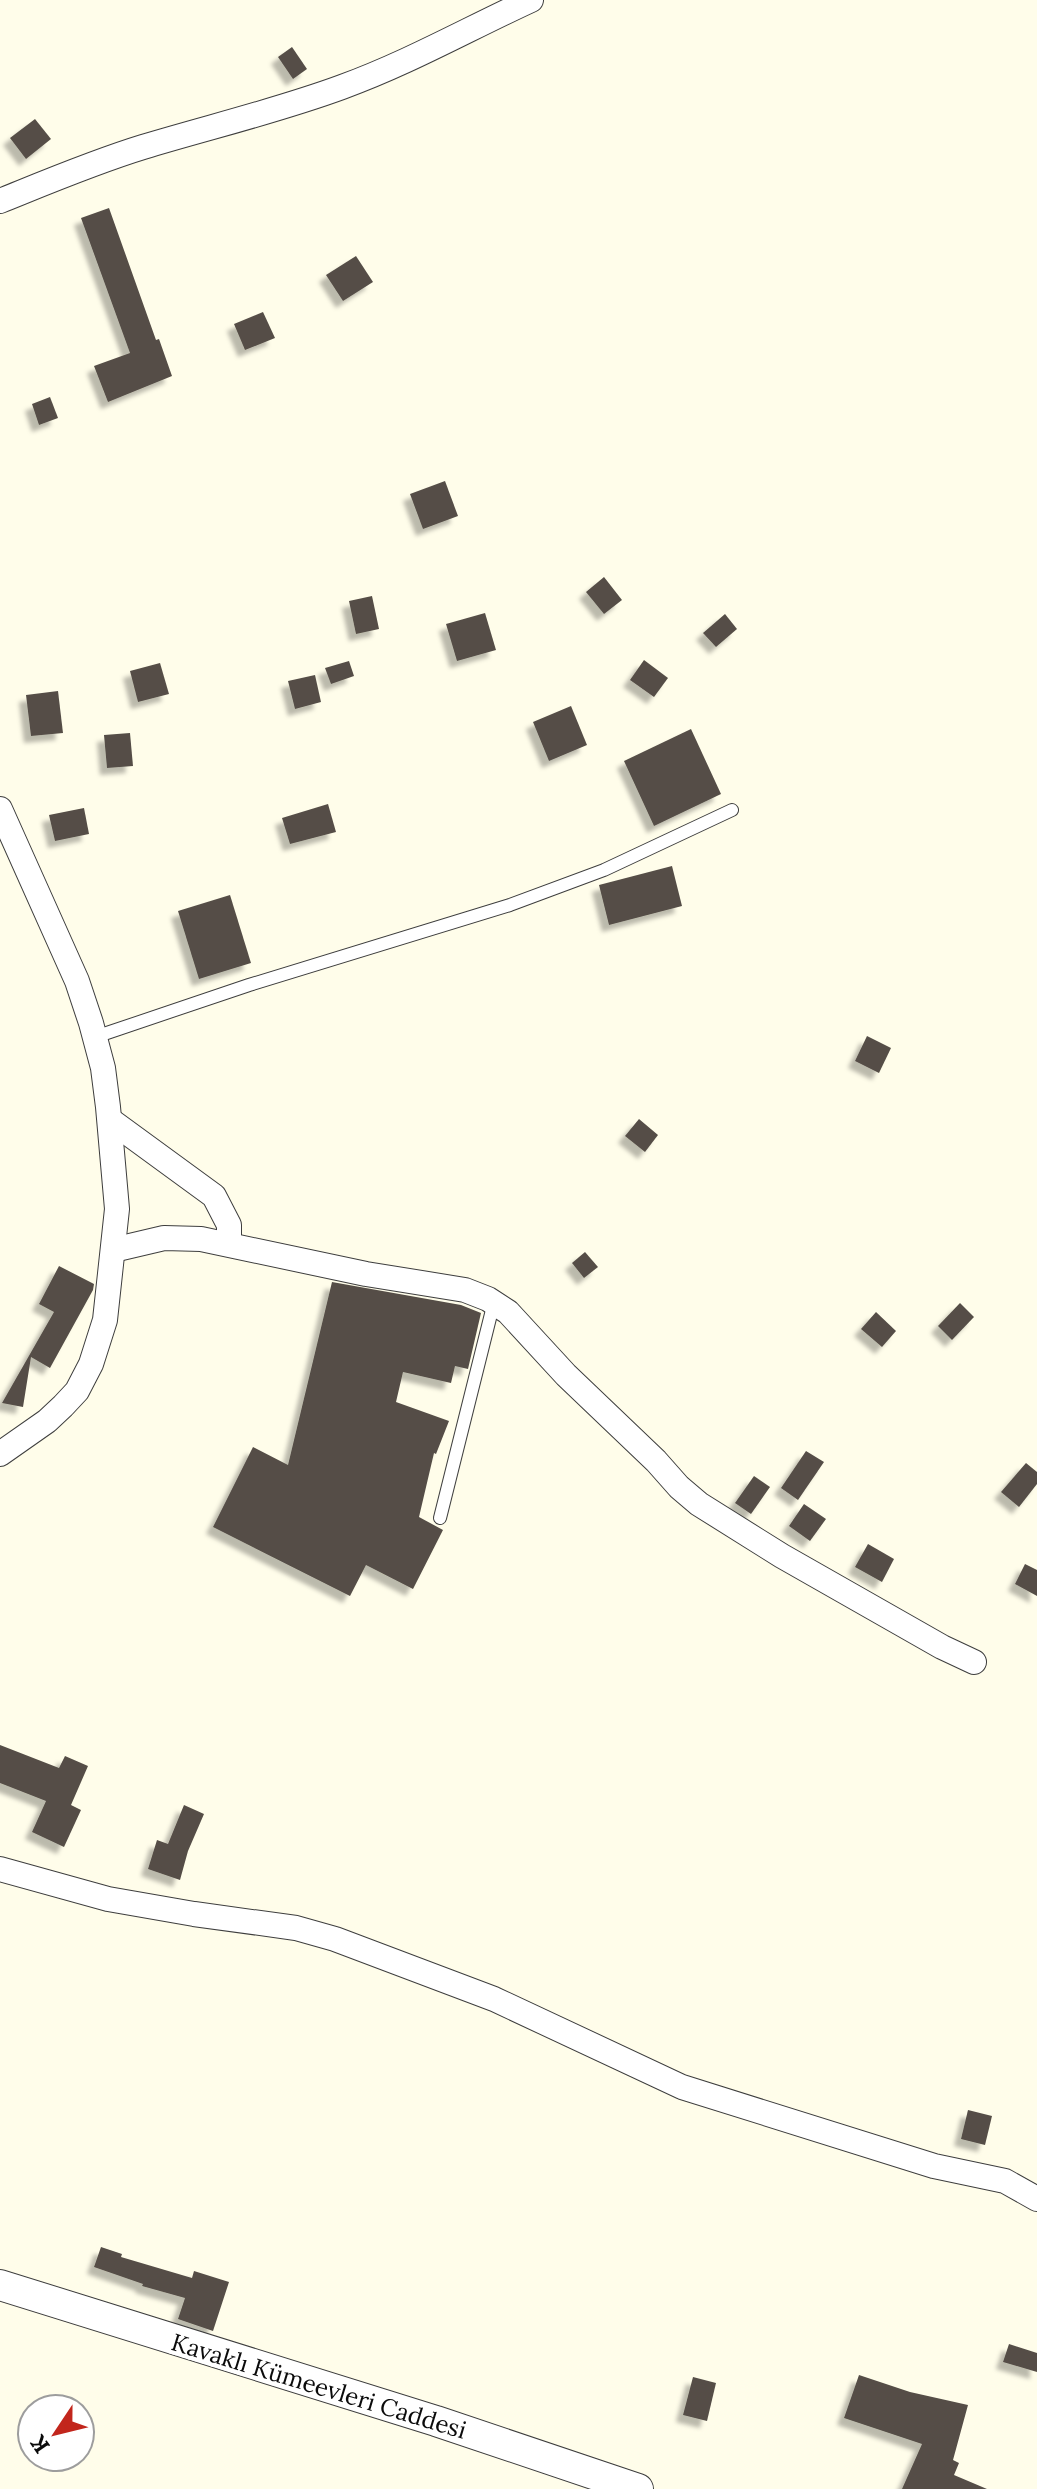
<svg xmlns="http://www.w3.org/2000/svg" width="1037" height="2489" font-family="Lora,serif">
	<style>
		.building { fill: #554e47; filter: url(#shadow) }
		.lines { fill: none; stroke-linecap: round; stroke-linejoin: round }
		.service-casing { stroke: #3e3e3e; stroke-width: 14 }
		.minor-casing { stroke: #3e3e3e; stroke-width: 26 }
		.tertiary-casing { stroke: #3e3e3e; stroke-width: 32 }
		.service { stroke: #fff; stroke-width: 12 }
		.minor { stroke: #fff; stroke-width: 24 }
		.tertiary { stroke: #fff; stroke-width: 30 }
		.labels { text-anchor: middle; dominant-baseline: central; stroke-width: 8; stroke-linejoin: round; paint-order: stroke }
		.street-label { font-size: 24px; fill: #0b0b0b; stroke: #fff }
	</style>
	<defs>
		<filter id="shadow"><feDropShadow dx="-7" dy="7" stdDeviation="2" flood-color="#0004"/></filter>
	</defs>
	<rect width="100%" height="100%" fill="#fffdea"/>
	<g class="building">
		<polygon points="292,47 307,69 293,79 278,57"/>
		<polygon points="35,119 51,139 26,159 10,138"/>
		<polygon points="109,208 156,340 159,339 172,376 108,402 94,366 130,353 81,218"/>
		<polygon points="356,256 373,282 343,301 326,275"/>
		<polygon points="263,312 275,338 245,350 234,324"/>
		<polygon points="50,397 58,418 39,425 32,404"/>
		<polygon points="445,481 458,516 423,529 410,494"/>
		<polygon points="604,577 622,600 604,614 586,592"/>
		<polygon points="372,596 379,629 356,634 349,601"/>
		<polygon points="485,613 496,650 457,661 446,624"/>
		<polygon points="725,614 737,629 716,647 703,633"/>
		<polygon points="644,660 668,678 654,697 630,680"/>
		<polygon points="349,661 354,676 331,684 325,668"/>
		<polygon points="160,663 169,694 138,702 130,671"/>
		<polygon points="315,675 321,702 295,709 288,681"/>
		<polygon points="58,691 63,733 31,736 26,695"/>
		<polygon points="571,706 587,745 549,761 533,722"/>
		<polygon points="691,729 721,794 654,826 624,761"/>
		<polygon points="130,733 133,766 107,768 104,735"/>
		<polygon points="328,804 336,832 290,844 282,818"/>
		<polygon points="84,808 89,834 55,841 49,815"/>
		<polygon points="672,866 682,906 609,925 599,885"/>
		<polygon points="230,895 251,963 199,979 178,911"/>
		<polygon points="867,1036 891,1048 879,1073 855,1061"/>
		<polygon points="639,1119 658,1135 645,1152 625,1136"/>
		<polygon points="585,1252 598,1267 584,1278 572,1263"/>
		<polygon points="59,1266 94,1284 93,1290 50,1368 31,1357 23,1407 2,1403 54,1312 39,1304"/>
		<polygon points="332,1282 461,1305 481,1313 468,1369 455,1366 451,1383 403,1372 396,1402 449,1421 436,1454 434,1453 419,1517 443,1530 413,1589 366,1565 350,1596 213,1527 253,1447 288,1465"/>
		<polygon points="960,1303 974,1317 952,1340 938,1326"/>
		<polygon points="876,1312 896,1331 882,1347 861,1329"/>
		<polygon points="806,1451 824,1462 798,1500 781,1488"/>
		<polygon points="1026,1463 1037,1472 1037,1484 1019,1507 1001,1492"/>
		<polygon points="754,1476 770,1487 751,1514 735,1503"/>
		<polygon points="804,1504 826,1519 810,1541 789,1526"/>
		<polygon points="868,1544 894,1559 882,1582 855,1567"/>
		<polygon points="1025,1564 1037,1570 1037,1596 1015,1584"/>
		<polygon points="0,1745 59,1768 65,1756 88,1766 71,1805 81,1810 64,1847 32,1832 46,1801 0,1783"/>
		<polygon points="184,1805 204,1814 188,1851 180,1880 148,1869 157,1840 168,1844"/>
		<polygon points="968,2110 992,2116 985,2145 961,2139"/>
		<polygon points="101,2247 122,2254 121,2257 192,2278 194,2271 229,2282 213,2331 178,2319 185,2298 142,2286 143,2284 94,2267"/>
		<polygon points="1009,2344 1037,2353 1037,2372 1003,2362"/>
		<polygon points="859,2375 910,2392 968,2405 953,2460 959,2463 954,2475 987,2489 902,2489 922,2444 844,2418"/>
		<polygon points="693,2377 716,2383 707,2421 683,2415"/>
	</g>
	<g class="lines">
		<defs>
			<g id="service">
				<polyline points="95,1037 249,985 510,905 604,870 732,810"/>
				<polyline points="440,1518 494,1302"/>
			</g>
			<g id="minor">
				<path d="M0,201c47,-19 94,-39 143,-54 66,-20 134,-36 199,-60 66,-24 126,-58 189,-87"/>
				<polyline points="0,809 77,981 91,1023 103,1068 108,1107 117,1209 105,1320 91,1364 77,1391 63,1406 47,1421 0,1454"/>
				<polyline points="110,1120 214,1196 229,1225 229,1244"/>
				<polyline points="113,1250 164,1238 201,1239 366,1274 465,1290 488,1299 508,1312 566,1375 656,1461 679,1487 699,1504 782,1556 942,1647 974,1662"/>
				<polyline points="0,1869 108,1899 194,1914 296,1928 335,1939 494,1999 682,2087 934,2166 1005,2181 1037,2199"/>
			</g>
			<polyline id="tertiary" points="0,2285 436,2421 638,2489"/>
		</defs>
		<use href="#service" class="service-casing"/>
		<use href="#minor" class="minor-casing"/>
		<use href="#tertiary" class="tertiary-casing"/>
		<use href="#service" class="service"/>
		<use href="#minor" class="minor"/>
		<use href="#tertiary" class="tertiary"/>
	</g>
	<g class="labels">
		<g class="street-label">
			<text transform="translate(319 2386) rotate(17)">Kavaklı Kümeevleri Caddesi</text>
		</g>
	</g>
	<g transform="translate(56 2433) rotate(235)"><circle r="38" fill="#ffffff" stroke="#9d9d9d" stroke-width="2"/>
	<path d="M0-6L14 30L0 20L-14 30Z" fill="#c2261c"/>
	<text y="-12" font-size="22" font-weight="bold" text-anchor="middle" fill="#0b0b0b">K</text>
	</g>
</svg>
